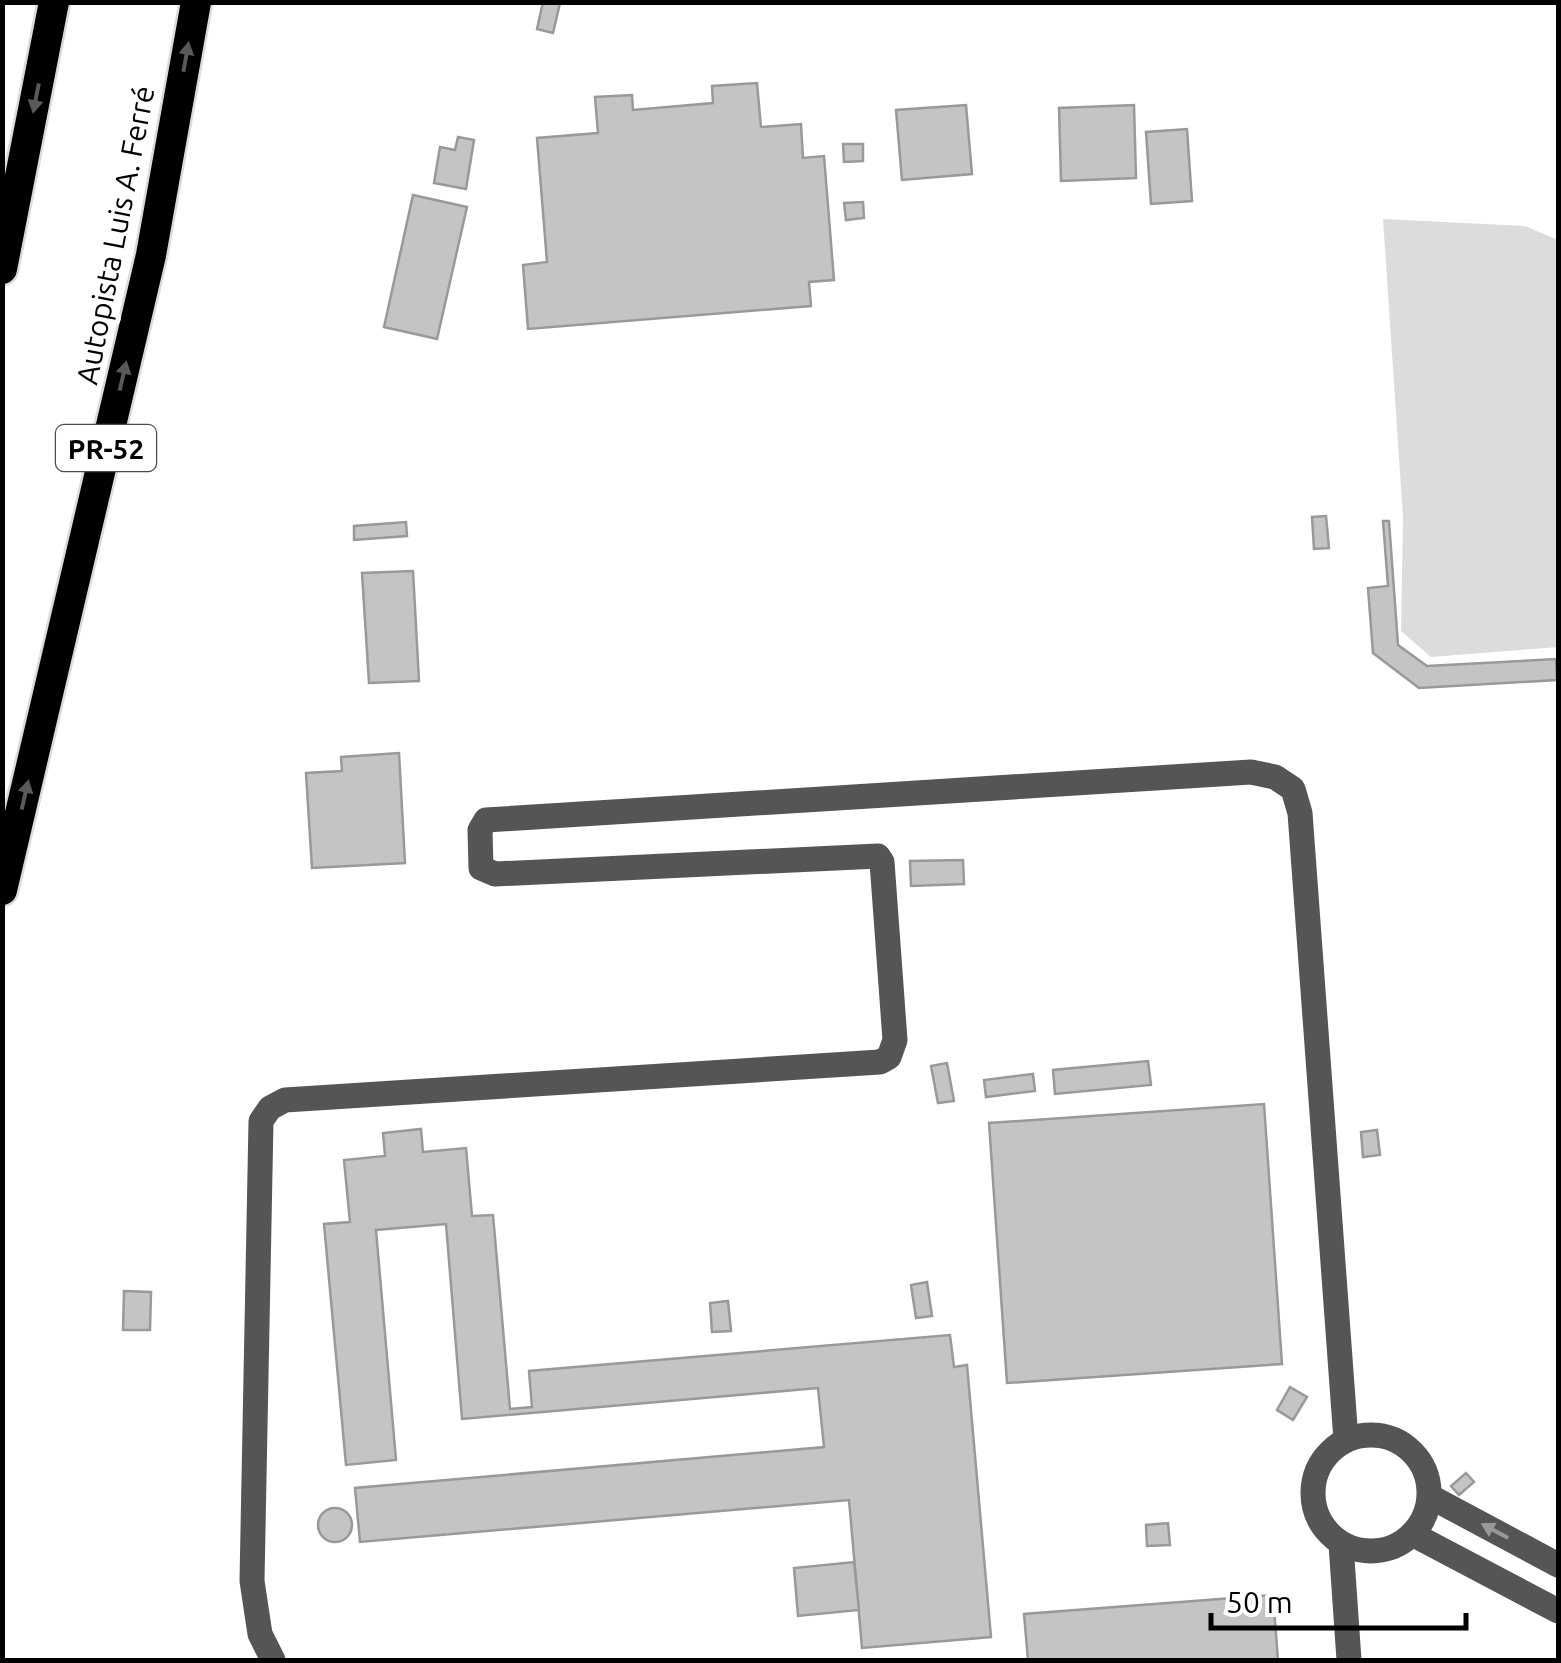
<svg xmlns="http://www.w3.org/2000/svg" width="1561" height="1663" font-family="Ubuntu,sans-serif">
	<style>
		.green { fill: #dcdcdc }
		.building { fill: #c4c4c4; stroke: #999; stroke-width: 2.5 }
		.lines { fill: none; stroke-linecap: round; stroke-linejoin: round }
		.highway-casing { stroke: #dbdbdb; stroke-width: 35 }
		.minor { stroke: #555; stroke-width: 25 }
		.highway { stroke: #000; stroke-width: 30 }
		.oneway { fill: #595959 }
		.oneway2 { fill: #999 }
		.labels { text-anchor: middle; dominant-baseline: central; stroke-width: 10; stroke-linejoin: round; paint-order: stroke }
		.shield { fill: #fff; stroke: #4c4c4c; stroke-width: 2.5 }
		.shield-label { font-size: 28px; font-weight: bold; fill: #000 }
		.street-label { font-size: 30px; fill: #000; stroke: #fff }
	</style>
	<rect width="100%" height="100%" fill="#fff"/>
	<polygon class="green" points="1383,219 1525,226 1558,240 1558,647 1431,657 1401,631 1403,518"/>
	<g class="building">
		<polygon points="543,2 560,3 553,33 537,29"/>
		<polygon points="757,83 761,127 801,124 803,158 824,156 834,280 809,282 811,306 528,329 523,265 547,262 537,138 598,133 595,97 632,95 633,110 713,103 712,86"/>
		<polygon points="966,105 972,174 902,180 896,110"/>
		<polygon points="1134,105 1136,178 1061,181 1059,108"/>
		<polygon points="1187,129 1192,201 1151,204 1146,132"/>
		<polygon points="458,137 474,140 466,189 434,183 440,147 455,150"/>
		<polygon points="843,144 863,144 863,161 844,162"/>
		<polygon points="413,195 467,207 437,339 384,327"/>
		<polygon points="863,202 864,218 846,220 844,203"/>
		<polygon points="1326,516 1329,548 1314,549 1312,517"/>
		<polygon points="1383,521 1389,521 1398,645 1427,666 1556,659 1557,680 1419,688 1373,653 1368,588 1388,586"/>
		<polygon points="406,522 407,536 354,540 354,526"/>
		<polygon points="413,571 419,681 369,683 362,573"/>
		<polygon points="399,753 405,863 312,868 306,773 342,771 341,757"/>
		<polygon points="963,860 964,884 911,886 910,861"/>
		<polygon points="1148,1061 1151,1085 1055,1094 1053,1070"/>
		<polygon points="947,1063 954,1101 938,1103 931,1066"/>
		<polygon points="1033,1074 1035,1091 986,1097 984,1080"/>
		<polygon points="1264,1104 1282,1364 1007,1383 989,1123"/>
		<polygon points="421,1129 423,1152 466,1148 472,1216 493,1215 510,1409 532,1407 529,1371 950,1335 954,1367 967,1365 991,1637 862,1648 849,1500 360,1542 355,1488 824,1447 818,1388 462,1419 446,1224 376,1230 396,1460 346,1465 324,1224 350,1222 344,1160 385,1156 383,1133"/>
		<polygon points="1377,1130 1380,1155 1363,1157 1361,1132"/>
		<polygon points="927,1282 932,1316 916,1318 911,1285"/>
		<polygon points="124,1291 151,1292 150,1330 123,1330"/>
		<polygon points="728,1301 731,1331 712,1332 710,1303"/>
		<polygon points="1290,1387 1307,1397 1293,1420 1277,1410"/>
		<polygon points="1466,1473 1474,1482 1459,1495 1451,1486"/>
		<circle cx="335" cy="1525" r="17"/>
		<polygon points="1168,1523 1170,1545 1147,1546 1146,1525"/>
		<polygon points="854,1562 859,1610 798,1616 794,1568"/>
		<polygon points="1273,1595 1278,1660 1028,1660 1024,1614"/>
	</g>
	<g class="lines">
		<defs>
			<g id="highway">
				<polyline points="2,269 54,2"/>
				<polyline points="2,890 151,255 196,2"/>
			</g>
		</defs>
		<use href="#highway" class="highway-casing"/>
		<g class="minor">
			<circle cx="1371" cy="1493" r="58"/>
			<polyline points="1431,1497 1558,1565"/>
			<polyline points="1412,1534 1558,1611"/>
			<polyline points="1341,1544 1349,1660"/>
			<polyline points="273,1660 260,1634 252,1581 261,1121 270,1108 285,1100 880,1062 889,1057 895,1040 882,862 878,856 495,874 481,868 480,830 486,820 1251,772 1275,777 1293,789 1300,813 1346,1440"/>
		</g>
		<use href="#highway" class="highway"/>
	</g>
	<defs><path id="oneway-solid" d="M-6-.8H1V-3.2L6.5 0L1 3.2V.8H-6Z" transform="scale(2.5)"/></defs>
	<g class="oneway">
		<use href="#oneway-solid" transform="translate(186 57) rotate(-80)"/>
		<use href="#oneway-solid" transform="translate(36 98) rotate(101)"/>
		<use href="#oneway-solid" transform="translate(123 376) rotate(-77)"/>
		<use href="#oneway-solid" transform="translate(25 795) rotate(-77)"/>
	</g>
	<use class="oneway2" href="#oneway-solid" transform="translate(1495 1531) rotate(-152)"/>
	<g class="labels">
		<rect class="shield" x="56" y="425" width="100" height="46" rx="8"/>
		<g class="shield-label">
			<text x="106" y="448">PR-52</text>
		</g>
		<g class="street-label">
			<text transform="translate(115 235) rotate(-79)">Autopista Luis A. Ferré</text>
		</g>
	</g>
	<rect width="1561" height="1663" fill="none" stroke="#000000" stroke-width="10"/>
	<path d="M1211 1613v15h255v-15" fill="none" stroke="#000000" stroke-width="5"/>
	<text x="1226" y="1613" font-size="30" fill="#000000" stroke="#ffffff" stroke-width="8" paint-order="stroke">50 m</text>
</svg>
